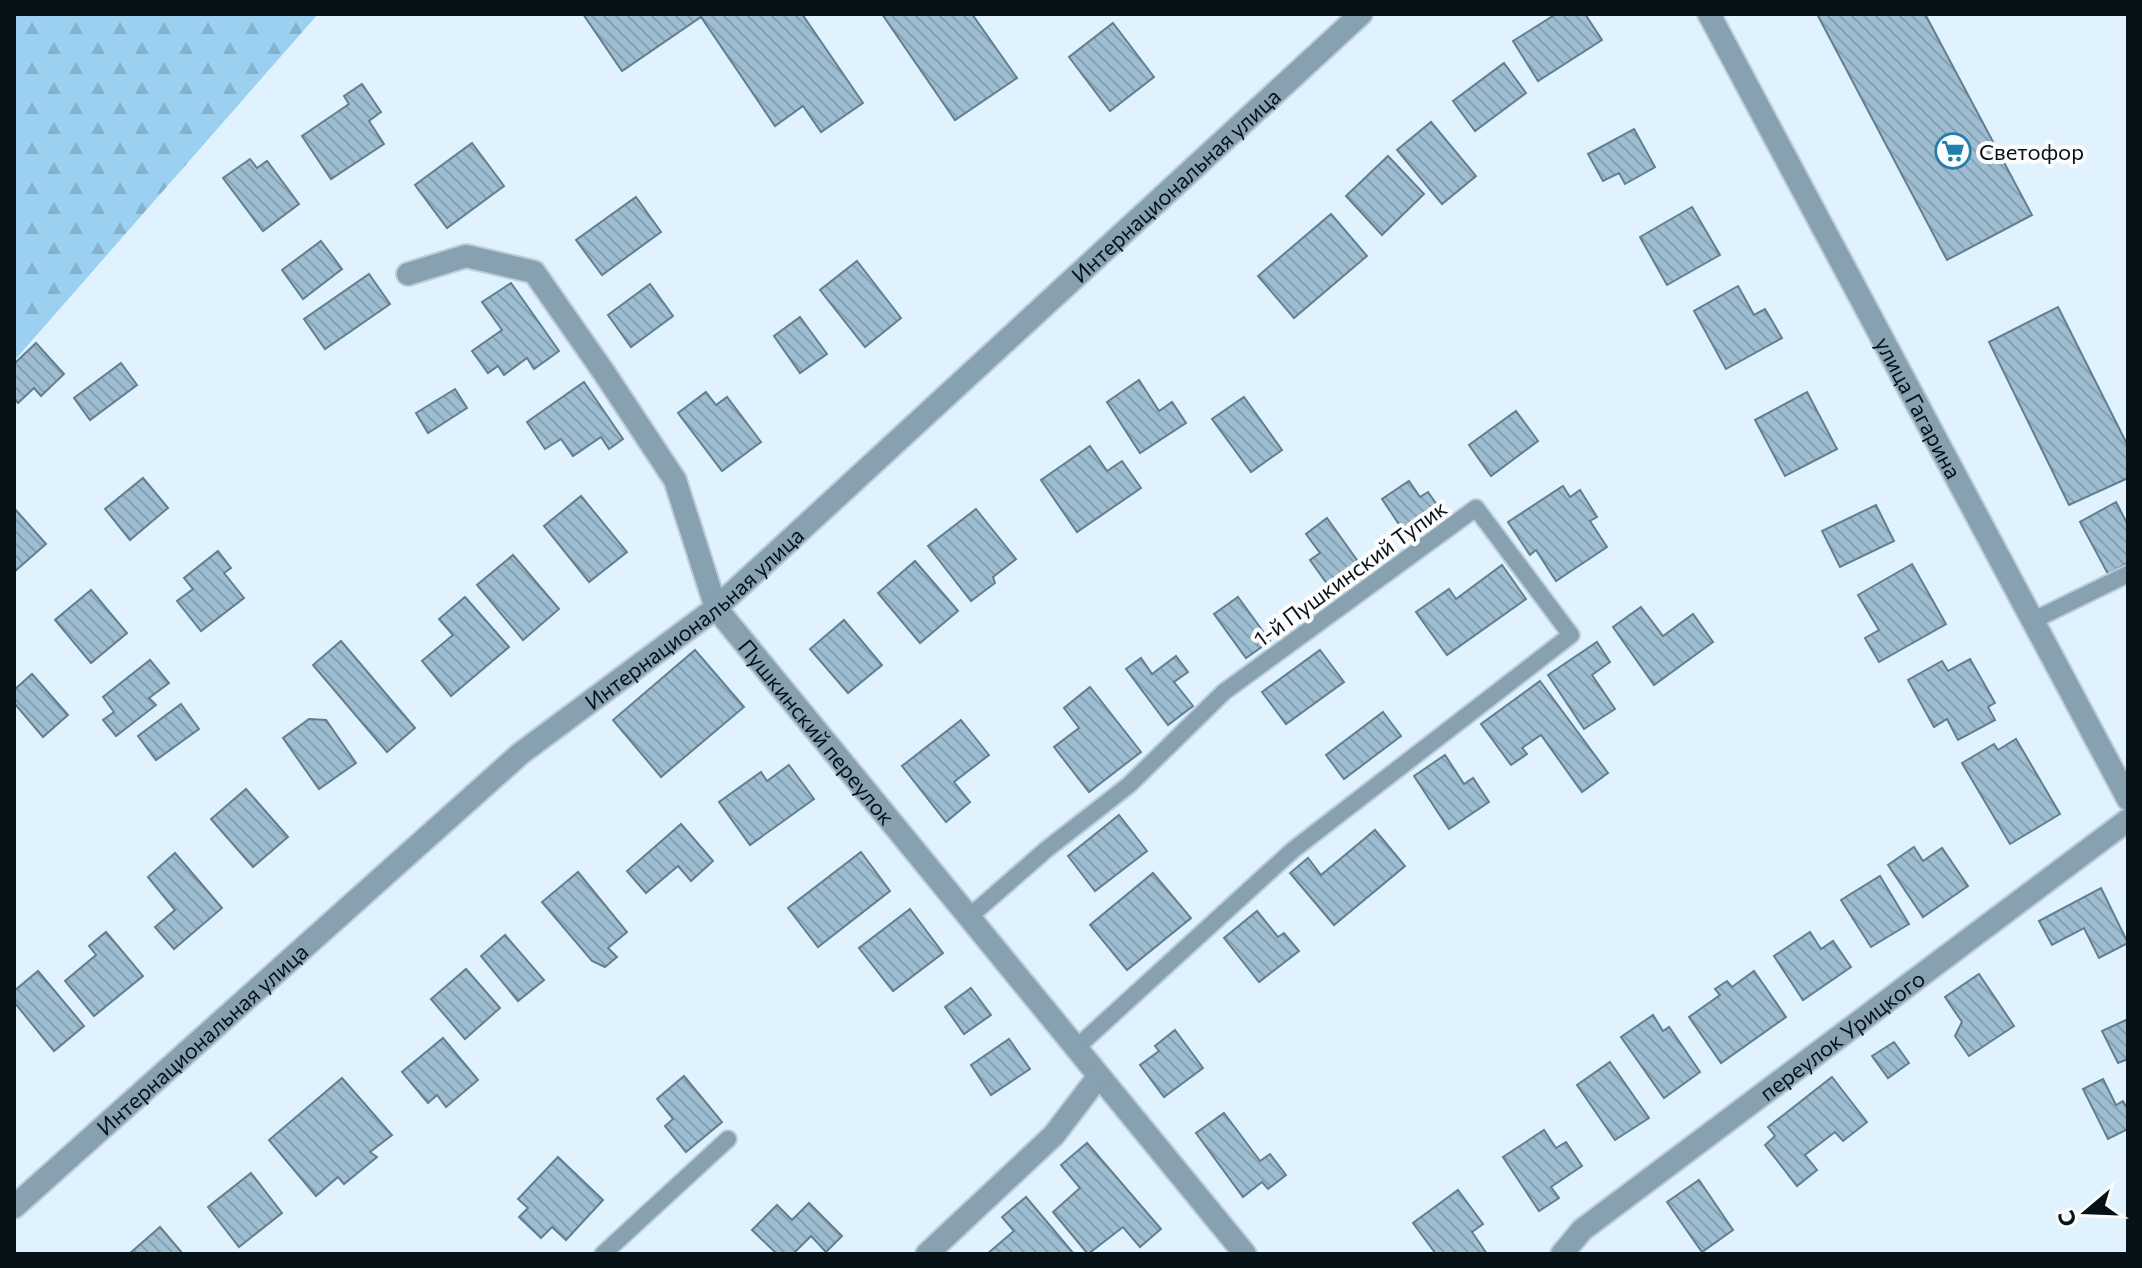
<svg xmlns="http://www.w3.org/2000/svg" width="2142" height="1268" font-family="Commissioner,sans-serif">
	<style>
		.forest { fill: url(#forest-firs) }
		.building { fill: url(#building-back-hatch); stroke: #627f91; stroke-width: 2 }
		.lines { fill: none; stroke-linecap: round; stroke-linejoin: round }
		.service-casing { stroke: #bcced9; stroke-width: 20 }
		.minor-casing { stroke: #bcced9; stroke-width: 26 }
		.tertiary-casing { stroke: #bcced9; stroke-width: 26 }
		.service { stroke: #87a1b1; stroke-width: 16 }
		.minor { stroke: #87a1b1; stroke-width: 22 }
		.tertiary { stroke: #87a1b1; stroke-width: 22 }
		.labels { text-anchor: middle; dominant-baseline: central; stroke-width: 8; stroke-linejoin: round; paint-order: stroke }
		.poi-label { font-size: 22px; fill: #071218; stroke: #fcfcfc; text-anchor: start }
		.street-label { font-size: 22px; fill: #071218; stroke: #fcfcfc }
	</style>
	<defs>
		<pattern id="forest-firs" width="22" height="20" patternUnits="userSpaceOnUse" patternTransform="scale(2)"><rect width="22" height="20" fill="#9bd0f0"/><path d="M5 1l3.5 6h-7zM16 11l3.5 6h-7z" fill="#84b2cd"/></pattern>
		<pattern id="building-back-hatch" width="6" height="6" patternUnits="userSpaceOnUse" patternTransform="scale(2)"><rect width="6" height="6" fill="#9ebdd0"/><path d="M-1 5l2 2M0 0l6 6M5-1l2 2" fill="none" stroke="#87a1b2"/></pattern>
	</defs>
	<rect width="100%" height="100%" fill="#dff2fe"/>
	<polygon class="forest" points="14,14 318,14 14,361"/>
	<g class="building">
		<polygon points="583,14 802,14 863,103 821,132 803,106 775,126 701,17 622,71"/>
		<polygon points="882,14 972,14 1017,78 955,120"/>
		<polygon points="1556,14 1585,14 1602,40 1538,81 1513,41"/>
		<polygon points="1817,14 1925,14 2032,215 1947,260"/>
		<polygon points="1113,23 1154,77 1110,111 1069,57"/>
		<polygon points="1504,63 1526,93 1475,131 1453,101"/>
		<polygon points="362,84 381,112 369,121 384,144 331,179 302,136 349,104 344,96"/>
		<polygon points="1431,122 1476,176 1442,204 1397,150"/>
		<polygon points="1634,129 1655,167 1625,184 1619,173 1603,181 1588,154"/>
		<polygon points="472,143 504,186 447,228 415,185"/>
		<polygon points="1388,156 1424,194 1382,235 1346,196"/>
		<polygon points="250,159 257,168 267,161 299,204 263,231 223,178"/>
		<polygon points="636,197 661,232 602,275 576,240"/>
		<polygon points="1692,207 1720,255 1667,285 1640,237"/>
		<polygon points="1331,214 1367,256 1294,318 1258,276"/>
		<polygon points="321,241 342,269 303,299 282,270"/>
		<polygon points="857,261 901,318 865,347 820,290"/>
		<polygon points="369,274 390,304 325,349 304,319"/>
		<polygon points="511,283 559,351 534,369 527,358 504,375 498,366 488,373 472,351 502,330 482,302"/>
		<polygon points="650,284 673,316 631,347 608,315"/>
		<polygon points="1738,286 1754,315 1765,309 1782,338 1726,369 1694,311"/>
		<polygon points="2058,307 2128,446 2128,478 2069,505 1989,342"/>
		<polygon points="800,317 827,354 800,373 774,336"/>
		<polygon points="36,343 64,374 41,396 34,388 18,403 14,398 14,364"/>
		<polygon points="121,363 137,385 90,420 74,398"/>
		<polygon points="1139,380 1159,411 1172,402 1186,423 1140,453 1107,402"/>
		<polygon points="584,382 623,439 609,449 601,437 573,456 561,439 545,449 527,422"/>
		<polygon points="455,389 467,408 428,433 416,413"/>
		<polygon points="706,392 716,405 727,397 761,442 722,471 678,413"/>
		<polygon points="1807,392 1837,449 1785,476 1755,420"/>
		<polygon points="1244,397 1282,450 1251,472 1212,419"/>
		<polygon points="1516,411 1538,441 1491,476 1469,445"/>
		<polygon points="1090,446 1107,471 1122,461 1141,488 1077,532 1041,480"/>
		<polygon points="143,478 168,508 130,540 105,509"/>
		<polygon points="1409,481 1420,497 1428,492 1444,515 1409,539 1382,499"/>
		<polygon points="1563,486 1570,497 1580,490 1597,517 1590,521 1607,547 1556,581 1536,550 1530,555 1508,522"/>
		<polygon points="581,496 627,552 589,582 544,526"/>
		<polygon points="2116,502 2128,525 2128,563 2108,574 2080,522"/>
		<polygon points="1876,505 1894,541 1840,567 1822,531"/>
		<polygon points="14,508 46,544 14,572"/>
		<polygon points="976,509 1016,559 993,577 995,583 971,601 928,546"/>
		<polygon points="1327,518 1364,570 1333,592 1310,560 1320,553 1306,534"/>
		<polygon points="218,551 231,568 224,573 244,598 201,631 177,601 193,589 184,578"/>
		<polygon points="513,555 559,609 523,640 477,585"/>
		<polygon points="915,561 958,611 920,643 878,593"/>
		<polygon points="1912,564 1946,624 1879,662 1865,638 1879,630 1858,595"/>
		<polygon points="1502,565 1526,599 1447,655 1416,612 1449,589 1456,599"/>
		<polygon points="91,590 127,633 91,663 55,620"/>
		<polygon points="465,597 509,647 451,696 422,661 453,635 439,619"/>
		<polygon points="1238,597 1270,641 1246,658 1214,614"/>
		<polygon points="1641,607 1663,636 1693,614 1713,642 1654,685 1613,627"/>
		<polygon points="844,620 882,665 848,693 810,649"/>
		<polygon points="341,641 415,728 387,752 313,665"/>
		<polygon points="1597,642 1610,662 1592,675 1615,709 1584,729 1548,675"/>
		<polygon points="695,650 744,707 661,777 613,720"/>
		<polygon points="1320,650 1344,682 1286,724 1262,692"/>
		<polygon points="1176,656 1188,672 1174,682 1193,706 1168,725 1126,669 1141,658 1152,674"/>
		<polygon points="1970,659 1995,703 1988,707 1995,720 1958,740 1947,719 1934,727 1908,680 1942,661 1948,671"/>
		<polygon points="150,660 169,683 149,698 156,705 116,736 103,720 114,712 103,697"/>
		<polygon points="32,674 68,715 43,737 14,703 14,690"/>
		<polygon points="1540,681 1608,773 1582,792 1541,735 1522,748 1527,754 1511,765 1481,724"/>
		<polygon points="1090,687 1141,752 1089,792 1054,747 1079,728 1064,708"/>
		<polygon points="181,704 199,729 156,760 138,736"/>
		<polygon points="1383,712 1401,736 1344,779 1326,755"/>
		<polygon points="309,719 326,720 356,763 319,789 283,738"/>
		<polygon points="961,720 989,755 954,782 970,802 946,822 902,766"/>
		<polygon points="2016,739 2060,814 2010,844 1962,763 1994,744 1998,750"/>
		<polygon points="1445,755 1464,784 1473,778 1489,802 1449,829 1414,776"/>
		<polygon points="789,765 814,799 750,845 719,802 761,772 767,781"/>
		<polygon points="246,789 288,837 253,867 211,819"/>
		<polygon points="1119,815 1147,851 1095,891 1068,856"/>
		<polygon points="681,824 713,861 691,881 678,866 646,893 627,871"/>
		<polygon points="1375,830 1405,866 1334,925 1290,873 1308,858 1321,875"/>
		<polygon points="1914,847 1923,861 1942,848 1968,886 1923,917 1888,865"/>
		<polygon points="861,852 890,891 818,947 788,908"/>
		<polygon points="175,853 222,908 174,949 155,927 175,910 148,877"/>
		<polygon points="578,872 627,932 608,948 617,957 605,967 592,961 542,902"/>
		<polygon points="1153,873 1191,918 1127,970 1090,925"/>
		<polygon points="1880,876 1909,924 1871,947 1841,900"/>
		<polygon points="2101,888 2128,943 2099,958 2084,928 2052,945 2039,921"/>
		<polygon points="910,909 943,953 893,991 859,948"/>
		<polygon points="1257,911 1278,937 1284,933 1299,951 1259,982 1224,938"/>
		<polygon points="106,932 143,976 94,1016 65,981 96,955 89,946"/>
		<polygon points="1810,932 1821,949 1833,941 1851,967 1803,1000 1774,956"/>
		<polygon points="505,935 544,980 518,1001 481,956"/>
		<polygon points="466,969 500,1008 465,1039 431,999"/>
		<polygon points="38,971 84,1026 54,1051 14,1002 14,991"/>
		<polygon points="1754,971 1786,1017 1721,1063 1689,1017 1720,995 1715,989 1727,981 1732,987"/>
		<polygon points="1979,974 2014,1026 1969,1056 1955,1036 1962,1022 1945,997"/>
		<polygon points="971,988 991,1015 964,1034 945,1007"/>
		<polygon points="1653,1015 1663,1031 1669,1027 1700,1072 1664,1098 1621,1037"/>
		<polygon points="2128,1019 2128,1059 2118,1063 2102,1031"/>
		<polygon points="1175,1030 1203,1068 1164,1097 1140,1065 1159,1051 1155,1046"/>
		<polygon points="443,1038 478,1080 446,1107 437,1095 428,1103 402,1072"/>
		<polygon points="1009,1039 1030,1069 991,1095 971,1065"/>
		<polygon points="1894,1042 1909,1063 1888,1078 1872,1056"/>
		<polygon points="1610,1062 1649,1118 1615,1140 1577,1085"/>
		<polygon points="684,1076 722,1122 686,1152 665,1126 673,1119 657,1099"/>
		<polygon points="1832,1077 1867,1122 1843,1141 1835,1132 1805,1155 1817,1170 1797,1186 1765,1145 1775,1136 1768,1127"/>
		<polygon points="342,1078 392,1135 370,1152 377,1157 344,1184 338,1177 316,1196 269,1140"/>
		<polygon points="2103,1079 2116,1105 2123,1101 2128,1110 2128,1129 2108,1139 2083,1089"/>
		<polygon points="1224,1113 1260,1161 1270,1154 1286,1175 1268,1189 1262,1182 1243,1197 1196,1133"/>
		<polygon points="1544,1130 1556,1148 1566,1142 1582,1166 1551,1187 1559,1198 1539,1211 1503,1157"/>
		<polygon points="1087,1143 1161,1229 1140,1247 1123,1227 1088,1254 1053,1212 1080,1188 1061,1165"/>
		<polygon points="558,1157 603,1200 566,1240 552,1227 541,1238 519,1217 528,1208 518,1199"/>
		<polygon points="251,1173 282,1213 239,1247 208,1207"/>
		<polygon points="1699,1180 1733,1230 1702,1252 1667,1202"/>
		<polygon points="1458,1190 1483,1224 1472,1232 1487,1254 1436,1254 1413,1223"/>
		<polygon points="1026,1197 1074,1254 987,1254 1014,1231 1002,1217"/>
		<polygon points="809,1203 842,1236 826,1252 811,1236 793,1254 777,1254 752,1230 777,1205 792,1220"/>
		<polygon points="160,1227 183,1254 129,1254"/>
	</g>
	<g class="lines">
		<defs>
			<g id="service">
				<polyline points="2034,620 2128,574"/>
				<polyline points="969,917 1047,849 1129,785 1224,692 1476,508 1571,635 1293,850 1076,1048"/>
				<polyline points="603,1254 728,1139"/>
			</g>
			<g id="minor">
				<path id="s1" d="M408,274l58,-18 68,16 69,99 72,109 41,128 529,646"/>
				<path id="s2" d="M14,1207l506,-453 196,-146 645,-594"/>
				<polyline points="927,1254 1054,1135 1099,1076"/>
				<path id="s3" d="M1562,1254l20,-24 546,-410"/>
			</g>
			<g id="tertiary">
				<path id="s4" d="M1709,14l419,785"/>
			</g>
		</defs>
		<use href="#service" class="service-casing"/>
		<use href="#minor" class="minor-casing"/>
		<use href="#tertiary" class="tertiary-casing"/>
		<use href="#service" class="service"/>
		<use href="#minor" class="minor"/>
		<use href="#tertiary" class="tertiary"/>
	</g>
	<defs>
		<symbol id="supermarket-ring" viewBox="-11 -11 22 22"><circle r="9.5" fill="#fcfcfc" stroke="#217fab" stroke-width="1.5"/><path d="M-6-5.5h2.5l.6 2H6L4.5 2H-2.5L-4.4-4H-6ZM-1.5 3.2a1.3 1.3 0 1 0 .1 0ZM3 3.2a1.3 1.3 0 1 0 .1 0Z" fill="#217fab"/></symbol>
	</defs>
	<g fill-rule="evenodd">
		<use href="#supermarket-ring" x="1933" y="131" width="40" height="40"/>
	</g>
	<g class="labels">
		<g class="poi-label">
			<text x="1979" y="151">Светофор</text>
		</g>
		<g class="street-label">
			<text stroke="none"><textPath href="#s2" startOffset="1548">Интернациональная улица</textPath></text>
			<text stroke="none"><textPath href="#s4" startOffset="446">улица Гагарина</textPath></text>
			<text transform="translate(1350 573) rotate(-36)">1-й Пушкинский Тупик</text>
			<text stroke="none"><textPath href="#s2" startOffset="900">Интернациональная улица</textPath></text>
			<text stroke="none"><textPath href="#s1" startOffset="676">Пушкинский переулок</textPath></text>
			<text stroke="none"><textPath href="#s3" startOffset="356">переулок Урицкого</textPath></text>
			<text stroke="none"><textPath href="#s2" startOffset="252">Интернациональная улица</textPath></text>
		</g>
	</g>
	<rect width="2142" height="1268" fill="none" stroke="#071218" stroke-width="32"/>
	<g transform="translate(2086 1212) rotate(251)" stroke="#fcfcfc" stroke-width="6" paint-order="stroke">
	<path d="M0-6L14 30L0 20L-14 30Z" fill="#071218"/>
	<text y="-12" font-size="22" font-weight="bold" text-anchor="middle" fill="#071218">С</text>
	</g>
</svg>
